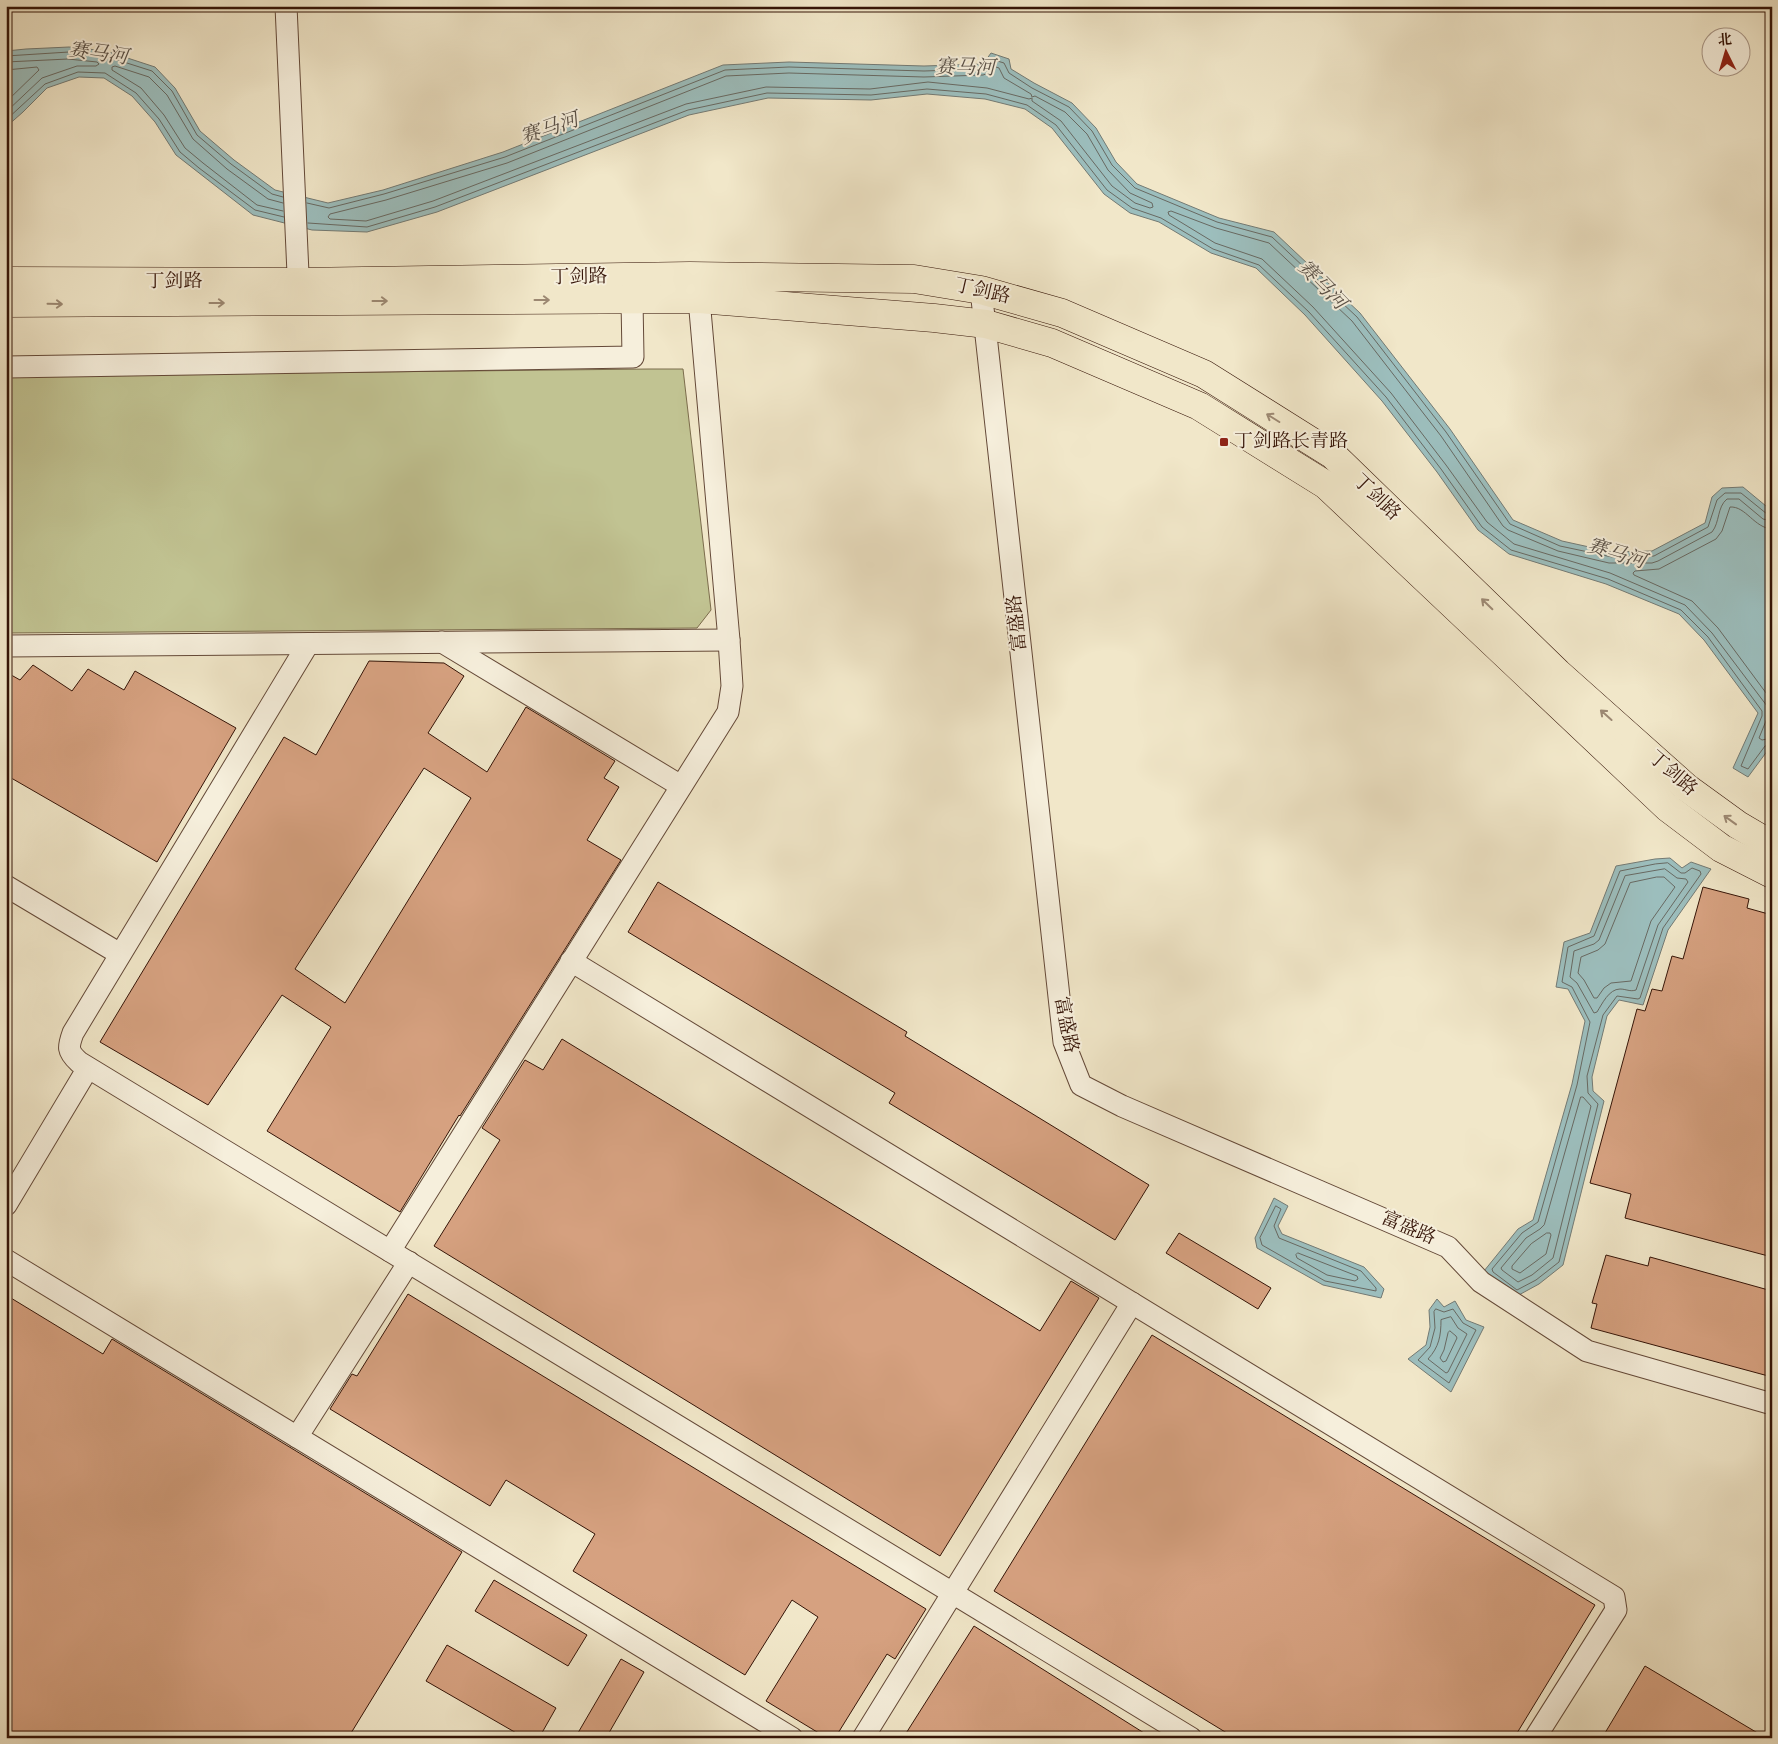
<svg xmlns="http://www.w3.org/2000/svg" width="1778" height="1744" font-family="'Sorts Mill Goudy','Noto Serif SC',serif">
	<style>
		.green { fill: #c1c392; stroke: #7b6c4c }
		.water { fill: #9cbebd; stroke: #737a74 }
		.lines { fill: none; stroke-linecap: round; stroke-linejoin: round }
		.shore { stroke: #686962; stroke-width: 1 }
		.building { fill: #d6a180; stroke: #351407; fill-rule: evenodd }
		.minor-casing { stroke: #644938; stroke-width: 23 }
		.major-casing { stroke: #351407; stroke-width: 29 }
		.minor { stroke: #f6efdc; stroke-width: 21 }
		.major { stroke: #f1e7c9; stroke-width: 28 }
		.oneway { stroke: #9c8872 }
		.poi-dot { fill: #8f2418; stroke: #f6efdc; stroke-width: 2 }
		.labels { text-anchor: middle; dominant-baseline: central; stroke-width: 4; stroke-linejoin: round; paint-order: stroke }
		.street-label { font-size: 19px; fill: #351407; stroke: #f6efdc }
		.poi-label { font-size: 19px; fill: #351407; stroke: #f6efdc; text-anchor: start }
		.water-label { font-size: 20px; font-style: italic; fill: #595047; stroke: #f6efdc }
	</style>
	<rect width="100%" height="100%" fill="#f1e7c9"/>
	<filter id="stains"><feTurbulence type="fractalNoise" baseFrequency=".004" numOctaves="4"/><feColorMatrix values="0 0 0 0 .2 0 0 0 0 .09 0 0 0 0 .02 0 0 0 .5 -.17"/></filter>
	<radialGradient id="worn" r=".72"><stop offset=".6" stop-color="#630" stop-opacity="0"/><stop offset="1" stop-color="#630" stop-opacity=".3"/></radialGradient>
	<polygon class="green" points="649,369 683,369 711,610 697,628 6,633 6,376"/>
	<g class="water">
		<polygon points="69,47 106,51 155,67 175,88 200,131 234,160 275,190 328,203 383,190 503,152 723,65 789,62 924,66 983,64 991,53 1009,59 1011,69 1034,83 1072,103 1096,128 1116,162 1137,184 1219,218 1274,232 1360,313 1450,429 1513,520 1562,541 1612,552 1652,551 1705,523 1712,497 1722,488 1743,487 1772,511 1772,748 1768,750 1748,777 1733,768 1758,713 1704,640 1679,614 1606,584 1509,554 1478,530 1437,472 1382,401 1305,315 1256,268 1211,253 1159,222 1130,213 1104,194 1052,128 1025,109 985,99 927,94 871,100 768,98 689,115 437,212 367,232 312,230 253,215 176,155 155,122 132,96 104,78 79,77 47,88 23,112 6,127 6,51 26,49"/>
		<polygon points="1670,858 1682,868 1691,862 1711,869 1668,930 1643,1005 1619,1000 1607,1016 1592,1077 1593,1091 1604,1101 1563,1265 1539,1284 1517,1296 1484,1271 1518,1229 1533,1220 1572,1084 1585,1021 1568,989 1556,987 1564,942 1590,933 1616,866 1655,859"/>
		<polygon points="1274,1198 1288,1206 1278,1226 1282,1234 1364,1267 1384,1289 1381,1298 1323,1285 1257,1248 1255,1238"/>
		<polygon points="1437,1299 1444,1307 1455,1301 1466,1320 1484,1327 1451,1392 1408,1359 1426,1345 1430,1327 1429,1310"/>
	</g>
	<g class="lines">
		<g class="shore">
			<polyline points="6,56 69,52 105,56 152,71 172,91 197,135 231,164 272,194 283,197"/>
			<polyline points="6,62 68,59 97,62 99,64 96,66 77,66 42,78 6,112"/>
			<polygon points="996,67 999,68 1004,78 1031,94 1032,97 1035,96 1065,112 1087,134 1108,170 1130,193 1152,203 1153,207 1150,208 1135,203 1112,186 1061,121 1032,101 1032,98 1029,99 987,88 928,82 870,89 766,87 686,104 433,201 366,221 330,219 328,217 330,214 386,200 507,163 726,76 789,73 924,77 983,75 989,73"/>
			<polyline points="6,70 37,67 39,70 6,102"/>
			<polyline points="6,120 45,84 78,72 105,73 136,93 159,119 180,152 199,168 255,210 284,217"/>
			<polyline points="283,203 268,199 227,169 193,139 167,95 149,77 115,66 112,67 112,70 141,88 164,115 185,148 203,163 257,205 283,211"/>
			<polyline points="307,203 329,208 384,194 505,157 725,70 789,67 924,71 982,69 994,60 1004,63 1009,73 1032,88 1069,107 1092,131 1112,165 1135,188 1217,222 1272,237 1357,317 1446,432 1510,524 1560,546 1612,557 1654,556 1708,527 1717,500 1725,493 1741,493 1767,514 1772,515"/>
			<polyline points="308,223 367,227 435,207 688,110 767,93 871,95 927,89 986,94 1027,105 1056,125 1107,190 1132,208 1161,218 1213,249 1259,265 1309,312 1386,397 1441,469 1482,527 1511,550 1608,579 1681,610 1708,637 1762,711 1762,716 1741,766 1748,769 1765,746 1772,744"/>
			<path d="M1772,521l-9,-2 -24,-20h-12c-10,8 -7,23 -15,33l-54,29 -6,2h-43l-51,-12 -50,-21 -5,-4 -62,-90 -89,-115 -83,-78 -53,-15 -45,-17 -3,1 1,3 46,28 47,16 51,48 78,86 55,72 41,57 27,22 96,29 75,32 27,28 55,73 1,10 -9,22 3,2 10,-2"/>
			<path d="M1772,529c-18,-1 -26,-23 -42,-22l-8,24 -6,8 -57,30 -24,2 -2,2 1,2 58,26 26,27 54,73"/>
			<polygon points="1668,863 1681,873 1685,873 1692,868 1700,871 1701,874 1663,928 1640,998 1638,999 1617,996 1603,1015 1587,1076 1588,1093 1598,1104 1559,1262 1536,1280 1517,1290 1493,1272 1492,1269 1522,1233 1538,1222 1577,1085 1590,1022 1572,987 1562,982 1568,947 1594,936 1620,871 1655,864"/>
			<path d="M1665,869l12,9 9,1 2,3 -30,43 -22,65c-6,2 -10,-1 -16,-1 -11,0 -18,15 -23,23l-3,1 -17,-30 -7,-6 4,-26 20,-7 5,-4 26,-64z"/>
			<polygon points="1657,877 1664,877 1675,887 1651,921 1631,981 1611,983 1604,988 1597,998 1594,998 1584,980 1578,973 1581,957 1598,950 1605,944 1630,883"/>
			<polygon points="1581,1097 1583,1097 1591,1106 1553,1258 1532,1275 1518,1282 1502,1270 1501,1268 1526,1238 1540,1229 1544,1225"/>
			<polygon points="1276,1206 1281,1209 1274,1226 1279,1238 1361,1271 1376,1288 1376,1291 1325,1281 1262,1245 1260,1238"/>
			<polygon points="1547,1233 1550,1233 1551,1235 1546,1254 1520,1273 1512,1269 1512,1266 1531,1244"/>
			<polygon points="1298,1253 1357,1276 1358,1279 1355,1281 1327,1275 1297,1258 1296,1255"/>
			<polygon points="1436,1309 1444,1312 1453,1309 1463,1323 1476,1330 1449,1383 1418,1360 1430,1347 1435,1328 1434,1312"/>
			<path d="M1451,1317l7,11 9,6 -19,38 -2,1 -18,-14c11,-12 13,-23 13,-39z"/>
			<polygon points="1450,1331 1456,1336 1457,1338 1446,1361 1443,1362 1440,1358 1444,1350 1448,1333"/>
		</g>
	</g>
	<g class="building">
		<path d="M369,661l75,2 20,13 -36,57 59,39 39,-65 89,54 -11,17 15,9 -32,53 34,20 -161,256 -1,-1 -59,97 -133,-81 64,-104 -49,-32 -74,110 -108,-63 184,-305 32,18zM424,768l47,30 -126,205 -50,-34z"/>
		<polygon points="33,665 72,691 88,669 124,690 135,671 236,728 157,862 6,775 6,672 20,680"/>
		<polygon points="658,882 907,1032 905,1036 1149,1185 1115,1240 889,1103 895,1093 628,932"/>
		<polygon points="1703,887 1749,899 1747,908 1772,915 1772,1257 1625,1218 1631,1194 1590,1183 1637,1009 1645,1011 1652,989 1662,991 1672,956 1683,959"/>
		<polygon points="562,1039 1040,1331 1071,1281 1099,1298 940,1556 434,1246 500,1140 482,1128 525,1060 543,1070"/>
		<polygon points="1179,1233 1271,1288 1258,1309 1166,1253"/>
		<polygon points="1606,1255 1648,1266 1650,1257 1772,1291 1772,1377 1591,1328 1597,1304 1592,1303"/>
		<polygon points="408,1294 926,1609 895,1659 887,1654 835,1738 827,1738 766,1701 818,1617 792,1600 745,1675 573,1571 595,1534 506,1480 490,1506 330,1409 352,1374 357,1376"/>
		<polygon points="6,1295 103,1354 112,1339 462,1552 348,1738 6,1738"/>
		<polygon points="1152,1335 1595,1605 1514,1738 1235,1738 994,1591"/>
		<polygon points="494,1580 587,1635 568,1666 475,1611"/>
		<polygon points="974,1626 1152,1738 903,1738"/>
		<polygon points="447,1645 556,1708 539,1738 525,1738 426,1681"/>
		<polygon points="621,1659 644,1672 606,1738 575,1738"/>
		<polygon points="1645,1666 1766,1738 1602,1738"/>
	</g>
	<g class="lines">
		<defs>
			<g id="minor">
				<polyline points="286,6 299,296"/>
				<polyline points="981,290 1064,1042 1081,1085 1122,1106 1448,1247 1481,1282 1587,1351 1772,1404"/>
				<polyline points="6,367 633,357 632,300"/>
				<polyline points="442,642 681,786"/>
				<path d="M308,644l-235,389c-5,14 -6,18 6,29l1112,676"/>
				<polyline points="6,646 729,640"/>
				<polyline points="6,886 120,954"/>
				<polyline points="571,961 1614,1597 1616,1610 1535,1738"/>
				<polyline points="6,1205 88,1068"/>
				<polyline points="390,1251 728,712 732,686 729,640 699,299"/>
				<polyline points="6,1260 792,1738"/>
				<polyline points="297,1437 409,1262"/>
				<polyline points="863,1738 1132,1303"/>
			</g>
			<g id="major">
				<polyline points="6,281 298,282 690,276 914,279 981,290 1062,313 1204,374 1333,455 1558,673 1687,788 1738,825 1772,845"/>
				<polyline points="6,303 699,299 934,318 986,324 1052,343 1199,406 1326,485 1668,808 1721,848 1772,874"/>
			</g>
		</defs>
		<use href="#minor" class="minor-casing"/>
		<use href="#major" class="major-casing"/>
		<use href="#minor" class="minor"/>
		<use href="#major" class="major"/>
	</g>
	<defs><path id="oneway-shaft" d="M-6 0H5M1.5-3L5.5 0L1.5 3" fill="none" stroke-width="1.6" stroke-linecap="round" stroke-linejoin="round" transform="scale(1.25)"/></defs>
	<g class="oneway">
		<use href="#oneway-shaft" transform="translate(542 300)"/>
		<use href="#oneway-shaft" transform="translate(380 301)"/>
		<use href="#oneway-shaft" transform="translate(217 303)"/>
		<use href="#oneway-shaft" transform="translate(55 304) rotate(1)"/>
		<use href="#oneway-shaft" transform="translate(1273 418) rotate(-148)"/>
		<use href="#oneway-shaft" transform="translate(1487 604) rotate(-136)"/>
		<use href="#oneway-shaft" transform="translate(1606 715) rotate(-138)"/>
		<use href="#oneway-shaft" transform="translate(1730 820) rotate(-144)"/>
	</g>
	<rect class="poi-dot" x="1219" y="437" width="10" height="10" rx="2.5"/>
	<g class="labels">
		<g class="street-label">
			<text transform="translate(579 278) rotate(-1)">丁剑路</text>
			<text x="174" y="282">丁剑路</text>
			<text transform="translate(982 292) rotate(13)">丁剑路</text>
			<text transform="translate(1376 498) rotate(44)">丁剑路</text>
			<text transform="translate(1018 623) rotate(-96)">富盛路</text>
			<text transform="translate(1672 774) rotate(41)">丁剑路</text>
			<text transform="translate(1065 1025) rotate(79)">富盛路</text>
			<text transform="translate(1408 1229) rotate(23)">富盛路</text>
		</g>
		<g class="poi-label">
			<text x="1234" y="442">丁剑路长青路</text>
		</g>
		<g class="water-label">
			<text transform="translate(98 55) rotate(8)">赛马河</text>
			<text transform="translate(965 69) rotate(1)">赛马河</text>
			<text transform="translate(550 130) rotate(-19)">赛马河</text>
			<text transform="translate(1321 286) rotate(46)">赛马河</text>
			<text transform="translate(1616 555) rotate(17)">赛马河</text>
		</g>
	</g>
	<rect width="1778" height="1744" fill="none" stroke="#f1e7c9" stroke-width="25"/>
	<rect x="8" y="8" width="1763" height="1729" fill="none" stroke="#351407" stroke-width="2.5"/>
	<rect x="12" y="12" width="1753" height="1719" fill="none" stroke="#351407"/>
	<g transform="translate(1726 52) rotate(355)"><circle r="24" fill="#f6efdc" stroke="#a99787"/>
	<path d="M0-4L9 19L0 12L-9 19Z" fill="#8f2418"/>
	<text y="-8" font-size="14" font-weight="bold" text-anchor="middle" fill="#351407">北</text>
	</g>
	<rect width="100%" height="100%" filter="url(#stains)"/>
	<rect width="100%" height="100%" fill="url(#worn)"/>
</svg>
